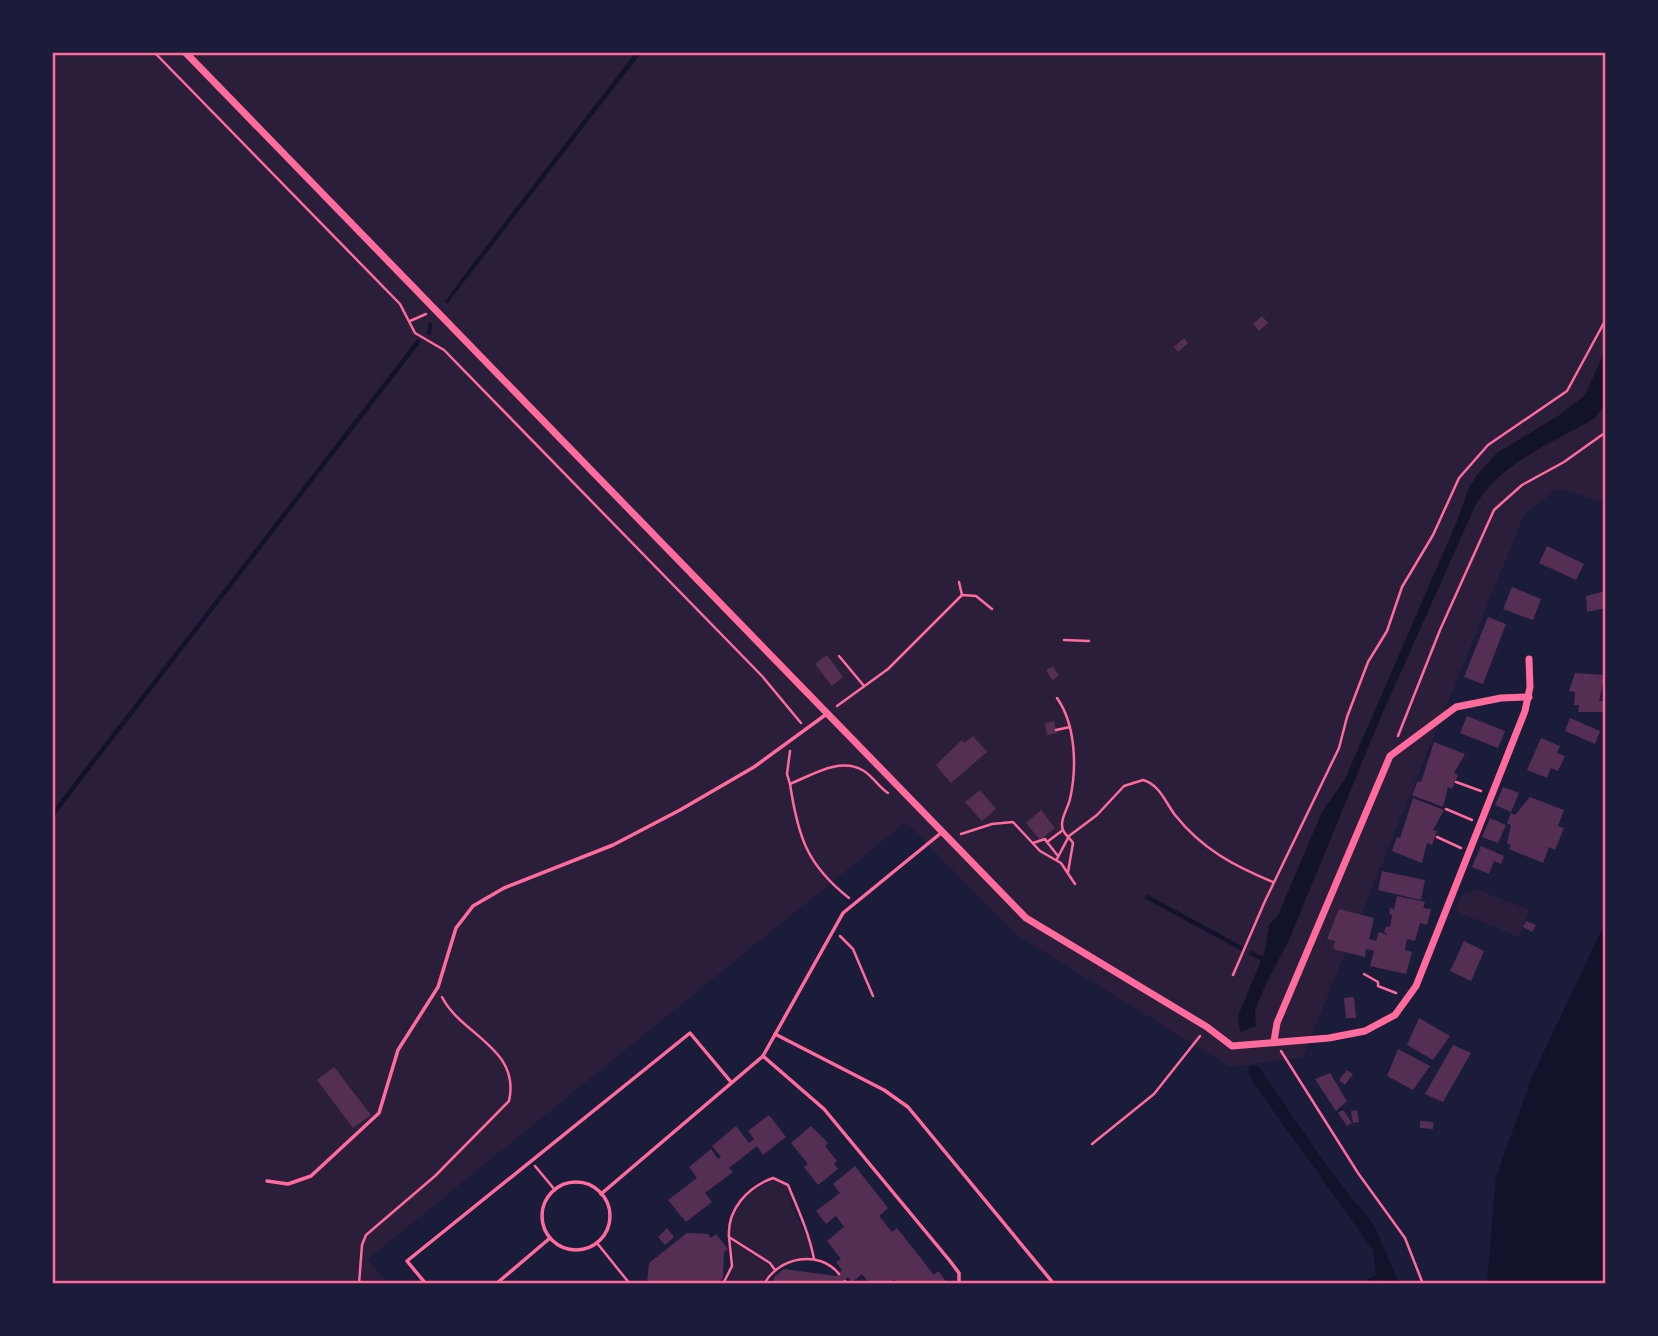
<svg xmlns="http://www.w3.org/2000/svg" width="1658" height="1336" font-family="'Roboto Condensed',sans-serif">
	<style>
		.green { fill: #2a1e3b }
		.water { fill: #12122b }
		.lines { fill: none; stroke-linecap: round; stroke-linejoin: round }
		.stream { stroke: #12122b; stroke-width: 4.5 }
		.building { fill: #542f53 }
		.path { stroke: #ff6b9d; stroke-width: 2.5 }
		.service { stroke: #ff6b9d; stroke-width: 3.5 }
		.minor { stroke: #ff6b9d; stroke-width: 7 }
		.neatline { fill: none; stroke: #ff6b9d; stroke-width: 2.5 }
	</style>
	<rect width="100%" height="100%" fill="#1b1b3a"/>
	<g class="green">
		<polygon points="52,53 1605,53 1605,498 1602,501 1558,489 1525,513 1303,1057 1230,1067 1015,934 906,822 368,1259 387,1283 53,1283"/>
		<polygon points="1476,889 1530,910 1519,937 1455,911 1461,896"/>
		<path d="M772,1180l15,6 5,22 16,31 3,18 -17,2 -18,8 -46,-31c-2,-27 20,-46 42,-56z"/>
		<polygon points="731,1240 773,1269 762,1283 726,1284 733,1263"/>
	</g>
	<g class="water">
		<polygon points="635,53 641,53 447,304 445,302 468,270"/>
		<path d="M1605,351v53l-10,14c-42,25 -96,45 -120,88l-95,213 -91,221 -23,44 -11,26 1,16 -16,6 -2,-16 27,-65 4,-26 9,-10 44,-103 23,-33 113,-260 10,-29 9,-15 20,-22 61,-37 27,-21z"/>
		<polygon points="1605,923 1605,1283 1487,1283 1496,1177 1532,1077"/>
		<polygon points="1250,1065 1258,1066 1331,1172 1374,1225 1399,1283 1381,1283 1376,1274 1373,1250 1255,1085 1247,1072"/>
	</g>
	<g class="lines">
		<g class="stream">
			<polyline points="429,333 430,325"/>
			<polyline points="52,815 418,342"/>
			<polyline points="1147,897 1241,948"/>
			<polyline points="1251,953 1266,961"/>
			<polyline points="1364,1284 1382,1274"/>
		</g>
	</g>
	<g class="building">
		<polygon points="1262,316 1268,323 1259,331 1253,324"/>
		<polygon points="1184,338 1188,343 1178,352 1174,347"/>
		<polygon points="1547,546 1584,564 1576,580 1539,563"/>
		<polygon points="1512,587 1541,599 1533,620 1503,609"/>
		<polygon points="1602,592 1606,597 1606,608 1587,612 1586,596"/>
		<polygon points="1488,617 1506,624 1483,684 1464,677"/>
		<polygon points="827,655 843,677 832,686 815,664"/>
		<polygon points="1053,666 1059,676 1052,680 1046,670"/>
		<polygon points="1575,673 1605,675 1599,701 1604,701 1603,712 1578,712 1579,705 1574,705 1575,692 1569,691"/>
		<polygon points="1467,716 1505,731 1498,748 1460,733"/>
		<polygon points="1570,718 1600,731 1595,744 1565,731"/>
		<polygon points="1054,721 1057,733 1047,735 1045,723"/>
		<polygon points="973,736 987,752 951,783 936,765 962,740 964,743"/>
		<polygon points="1541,738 1560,746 1557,753 1565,756 1558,771 1551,768 1547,778 1527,770"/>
		<polygon points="1434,742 1465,754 1454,773 1458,775 1452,789 1448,787 1443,807 1412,795 1418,781 1421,782"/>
		<polygon points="1503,787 1519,793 1511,812 1495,805"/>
		<polygon points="980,790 996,809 982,821 965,802"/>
		<polygon points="1530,797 1564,810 1558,826 1564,828 1555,850 1549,847 1543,863 1509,849 1511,845 1507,843 1511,825 1507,823 1511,813 1515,815"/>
		<polygon points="1413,798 1444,810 1433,830 1437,831 1432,845 1427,843 1422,863 1392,851 1397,837 1400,838"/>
		<polygon points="1041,810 1055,828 1040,840 1026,823"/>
		<polygon points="1490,818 1506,825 1498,843 1482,837"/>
		<polygon points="1481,846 1504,856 1501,864 1494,861 1489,874 1472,867"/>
		<polygon points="1382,871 1425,880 1421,900 1378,890"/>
		<polygon points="1397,896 1425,902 1423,908 1431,909 1427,925 1420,923 1415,941 1407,939 1405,950 1412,952 1406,974 1370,966 1374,951 1366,949 1365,957 1333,949 1335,941 1327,939 1339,909 1374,918 1369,939 1376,941 1379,932 1388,935 1384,932 1386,926 1390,927 1392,915 1389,914 1390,908 1394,909"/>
		<polygon points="1526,921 1536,925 1532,932 1523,927"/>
		<polygon points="1464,941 1484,951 1471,981 1450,971"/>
		<polygon points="1354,997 1356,1018 1346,1018 1344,998"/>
		<polygon points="1419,1018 1450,1036 1433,1060 1407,1045"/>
		<polygon points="1453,1045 1471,1053 1443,1102 1425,1094"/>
		<polygon points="1398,1049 1430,1066 1413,1090 1387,1076"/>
		<polygon points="334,1067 371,1115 353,1128 317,1080"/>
		<polygon points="1347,1070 1353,1074 1345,1085 1339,1080"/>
		<polygon points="1330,1073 1347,1101 1336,1111 1315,1079"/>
		<polygon points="1343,1110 1352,1123 1347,1126 1338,1113"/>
		<polygon points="1357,1110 1359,1122 1353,1123 1351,1111"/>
		<polygon points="769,1115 786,1137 763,1155 757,1146 729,1168 733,1172 705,1193 712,1202 686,1222 668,1200 697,1178 689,1167 711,1149 718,1159 721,1157 712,1146 736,1126 749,1143 754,1139 748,1131"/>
		<polygon points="1420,1121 1433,1122 1433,1129 1420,1128"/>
		<polygon points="811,1126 828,1143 825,1146 837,1161 834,1164 838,1169 818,1185 804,1167 808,1164 791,1143"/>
		<polygon points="855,1166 888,1208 879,1216 892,1232 897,1228 934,1275 938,1271 948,1284 897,1284 894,1279 888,1284 870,1284 862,1274 852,1282 848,1277 841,1284 773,1284 774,1277 784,1269 836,1276 842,1270 836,1262 841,1259 827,1241 844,1227 836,1216 826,1224 816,1211 840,1193 833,1184"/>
		<polygon points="667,1228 674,1237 665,1245 658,1237"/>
		<polygon points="687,1233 708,1234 711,1238 716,1234 728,1249 724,1252 723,1278 717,1284 647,1284 649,1263"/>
	</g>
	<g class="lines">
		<g class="path">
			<polyline points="154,52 400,304 415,333 444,350 762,676 801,723"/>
			<polyline points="410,321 426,314"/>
			<polyline points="959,582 962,595"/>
			<polyline points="1064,640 1089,641"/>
			<polyline points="839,656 864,686"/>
			<path d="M1057,698c19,27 20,70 13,101 -2,9 -11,22 -7,31 2,5 8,9 10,13l-5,29"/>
			<polyline points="837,706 888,669 962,595 976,596 992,609"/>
			<polyline points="1056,730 1070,727"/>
			<polyline points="1398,736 1440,630 1494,510 1522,485 1564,462 1606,432"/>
			<path d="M790,751l-3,23 3,10c22,-9 51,-28 74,-13 9,6 17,18 24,22"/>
			<polyline points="1456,782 1481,791"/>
			<path d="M790,784c8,53 17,81 59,114"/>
			<polyline points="1446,809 1472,820"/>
			<polyline points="961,834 992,824 1013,822 1040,851 1061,863 1075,884"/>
			<polyline points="1437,837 1461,848"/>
			<polyline points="1033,843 1045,839 1047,842"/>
			<polyline points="1058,856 1047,842 1063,830"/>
			<path d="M1057,859l12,-23 28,-21 27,-29 19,-6c16,4 23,23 32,35 27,34 59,51 98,67"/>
			<polyline points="840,936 853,949 873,996"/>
			<polyline points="1364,974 1378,982 1378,986 1396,993"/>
			<polyline points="1233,975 1265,901 1339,748 1347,717 1368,662 1387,631 1402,587 1433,535 1459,478 1488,445 1567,391 1606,319"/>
			<polyline points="1281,1051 1358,1173 1405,1238 1423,1284"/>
			<polyline points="1092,1144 1154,1094 1200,1036"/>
			<polyline points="535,1166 555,1190"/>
			<polyline points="597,1243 630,1284"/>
			<path d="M775,1270l-5,-7 -41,-26c-2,-28 19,-50 44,-59l15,7c10,24 21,48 26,74"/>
			<polyline points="845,1281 846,1284"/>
			<path d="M359,1284l3,-39 4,-10 69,-59 74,-75c12,-53 -48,-66 -67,-104"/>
			<polyline points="723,1284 732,1266 729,1237"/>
			<path d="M764,1284c15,-27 55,-35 75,-10"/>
		</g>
		<g class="service">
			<polyline points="775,1034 884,1090 908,1107 1054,1284"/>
			<polyline points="763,1056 824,1109 950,1261 959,1273 959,1284"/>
			<polyline points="267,1181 288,1184 311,1176 379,1113 398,1050 438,987 456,928 473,906 504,888 613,845 680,810 754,767 828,713"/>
			<circle cx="576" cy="1216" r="34"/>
			<polyline points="601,1194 763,1056 843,913 941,833"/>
			<polyline points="426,1284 407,1261 690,1033 731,1082"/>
			<polyline points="496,1284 550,1238"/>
		</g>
		<g class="minor">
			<polyline points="185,52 1026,918 1207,1027 1232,1046 1329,1038 1365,1031 1395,1015 1416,986 1525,711 1530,687 1529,659"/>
			<polyline points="1274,1041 1277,1023 1390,756 1456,707 1501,698 1529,697"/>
		</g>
	</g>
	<rect width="1658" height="1336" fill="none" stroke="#1b1b3a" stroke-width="108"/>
	<rect x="54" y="54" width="1550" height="1228" class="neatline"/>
</svg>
